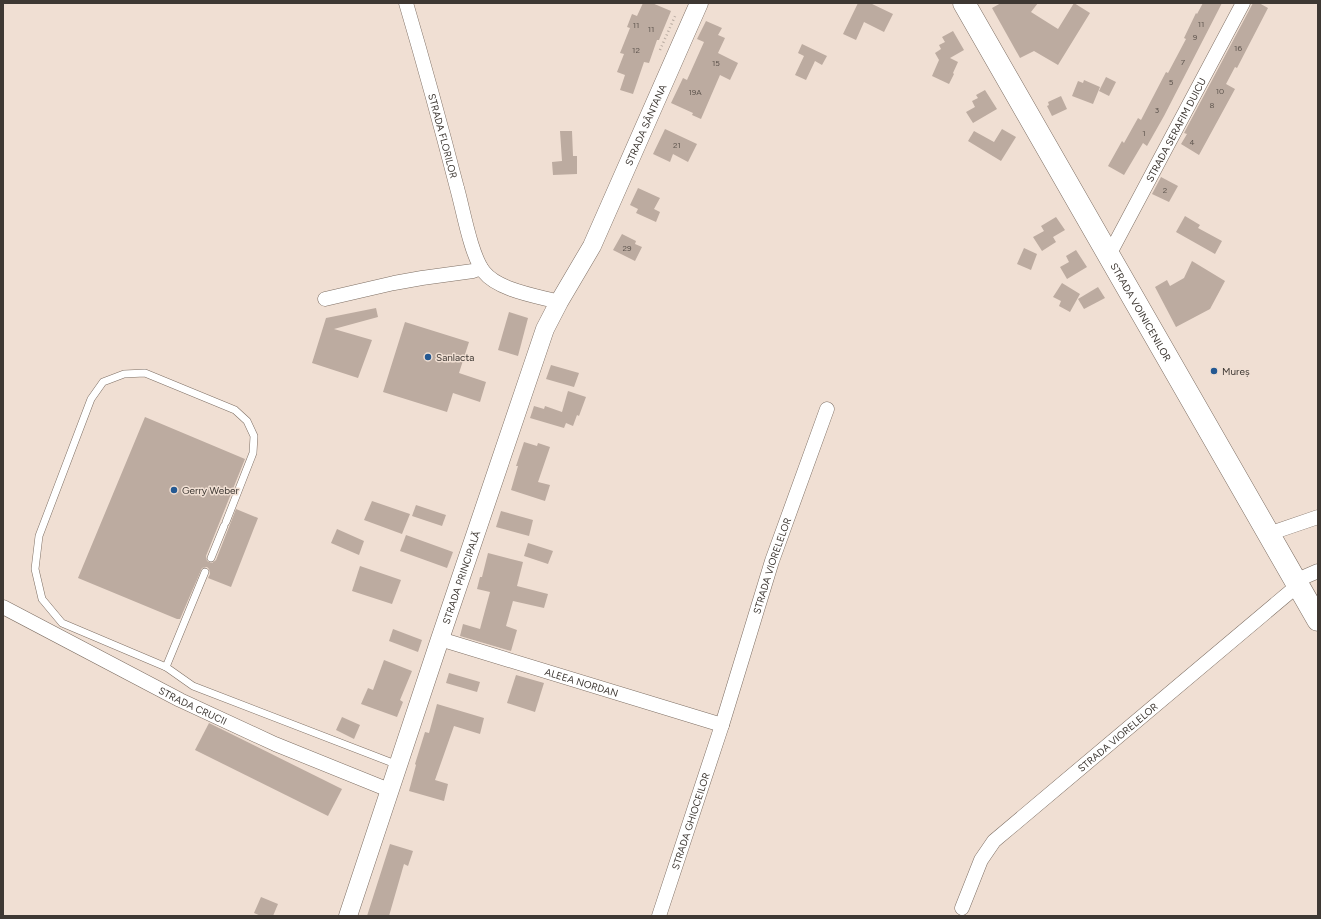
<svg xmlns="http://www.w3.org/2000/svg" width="1321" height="919" font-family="Figtree,sans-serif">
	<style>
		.building { fill: #bcaba0 }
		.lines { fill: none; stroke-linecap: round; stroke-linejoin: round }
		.service-casing { stroke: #7e6f64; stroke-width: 8 }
		.minor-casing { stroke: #7e6f64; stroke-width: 15 }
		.tertiary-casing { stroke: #7e6f64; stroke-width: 19 }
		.primary-casing { stroke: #7e6f64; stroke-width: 23 }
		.path { stroke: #b8aba1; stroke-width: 2.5; stroke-dasharray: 1 3; stroke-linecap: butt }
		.service { stroke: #fff; stroke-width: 7 }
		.minor { stroke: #fff; stroke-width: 14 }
		.tertiary { stroke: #fff; stroke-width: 18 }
		.primary { stroke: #fff; stroke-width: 22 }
		.poi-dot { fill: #255992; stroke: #f0dfd3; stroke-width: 1.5 }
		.labels { text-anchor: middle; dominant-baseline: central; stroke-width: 3; stroke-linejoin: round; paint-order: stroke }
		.number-label { font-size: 8px; fill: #5e554e }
		.street-label { font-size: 10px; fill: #3e3833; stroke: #f0dfd3 }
		.poi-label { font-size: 10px; fill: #3e3833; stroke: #f0dfd3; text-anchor: start }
	</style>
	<rect width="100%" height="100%" fill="#f0dfd3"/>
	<g class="building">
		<polygon points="643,3 652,3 671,11 659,40 657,40 649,63 644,62 633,94 620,90 625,75 617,72 624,54 620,53 630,28 627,27 632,14 637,16"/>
		<polygon points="858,3 870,3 893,14 884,32 864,22 856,40 843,34"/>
		<polygon points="1001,3 1038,3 1031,12 1058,29 1074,3 1090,13 1058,65 1034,51 1020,58 992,8"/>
		<polygon points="1203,3 1222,3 1164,116 1147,146 1143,143 1124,175 1108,166 1122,141 1124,143 1138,118 1141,120 1166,72 1168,73 1186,39 1184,38 1196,13 1197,14"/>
		<polygon points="1253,3 1259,3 1268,8 1237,68 1235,67 1226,84 1235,89 1199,155 1181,144 1187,134 1184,133"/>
		<polygon points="706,21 722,28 718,35 725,38 718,53 738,63 730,80 720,75 701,119 692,115 693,113 671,103 683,78 687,80 704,42 697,39"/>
		<polygon points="953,31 964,50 950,58 958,62 953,73 954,74 949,84 932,76 939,60 935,53 941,49 939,45 945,42 942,37"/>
		<polygon points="802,44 827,56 822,65 815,61 806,80 795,75 804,56 798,53"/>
		<polygon points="1106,77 1116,82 1109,96 1099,91"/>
		<polygon points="1084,80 1100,87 1093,104 1072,96 1078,81 1083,83"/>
		<polygon points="985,90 997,109 973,123 966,112 975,107 972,101 978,98 976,95"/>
		<polygon points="1061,96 1067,109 1052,116 1047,106 1049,105 1048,102"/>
		<polygon points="665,129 697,144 688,162 673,154 670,162 653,154"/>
		<polygon points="1002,129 1016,137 1001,161 968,141 974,131 994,142"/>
		<polygon points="560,131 572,131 573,156 577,156 577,174 553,175 552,162 562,161"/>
		<polygon points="1161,177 1178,186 1169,202 1152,194"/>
		<polygon points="638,188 660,198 654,209 660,212 656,222 636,213 638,209 630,205"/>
		<polygon points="1185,216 1200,225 1198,228 1222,241 1215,254 1176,232"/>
		<polygon points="1056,217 1065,230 1053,237 1056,242 1042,251 1033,237 1044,231 1041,226"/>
		<polygon points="622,234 636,241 635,244 642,247 635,261 613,250"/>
		<polygon points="1024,248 1037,254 1031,270 1017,264"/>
		<polygon points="1076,250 1087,267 1067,279 1060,267 1069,262 1066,256"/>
		<polygon points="1192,261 1225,281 1210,309 1176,327 1155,287 1167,280 1170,286 1184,278"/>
		<polygon points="1062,283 1080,294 1070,312 1059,306 1061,301 1053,297"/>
		<polygon points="1098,287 1105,298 1084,309 1078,299"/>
		<polygon points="376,308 378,317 334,329 372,340 358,378 312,363 326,318"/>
		<polygon points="509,312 528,318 518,356 498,350"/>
		<polygon points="405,322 469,342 459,373 486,382 480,402 453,393 447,412 383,392"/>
		<polygon points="551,365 579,373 574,387 546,379"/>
		<polygon points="568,391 586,397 579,416 577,415 573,426 566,423 564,428 530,418 534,406 544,409 545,406 562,412"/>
		<polygon points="145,417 245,459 206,556 207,561 212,563 216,560 236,509 258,518 231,587 208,578 210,574 209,569 207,567 202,568 180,619 177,619 78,578"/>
		<polygon points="524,442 537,446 538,443 550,447 538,482 550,485 545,501 511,490 518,466 516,466"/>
		<polygon points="372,501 410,514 402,534 364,520"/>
		<polygon points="416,505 446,515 442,526 412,516"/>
		<polygon points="501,511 533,520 529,536 496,527"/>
		<polygon points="337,529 364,541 359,555 331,543"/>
		<polygon points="406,535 453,552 447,568 400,551"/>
		<polygon points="528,543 553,551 548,564 524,556"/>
		<polygon points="488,553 523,562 517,586 548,594 544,608 513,601 506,626 517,630 511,651 460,636 463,624 480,629 490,592 477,589 480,577 482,577"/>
		<polygon points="360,566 401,580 392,604 352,591"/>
		<polygon points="393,629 422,640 418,652 389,641"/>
		<polygon points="384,660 412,671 400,700 403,702 397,717 361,704 368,688 373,690"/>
		<polygon points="449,673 480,682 477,692 446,683"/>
		<polygon points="516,675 544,683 535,712 507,703"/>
		<polygon points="437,704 484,718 480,734 454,726 435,780 448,784 444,801 409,791 416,765 415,764 425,732 429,733"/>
		<polygon points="342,717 360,725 354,739 336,730"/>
		<polygon points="209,723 342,789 328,816 195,750"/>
		<polygon points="390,844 413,851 408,866 404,864 389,916 367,916"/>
		<polygon points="261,897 278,904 273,916 261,916 254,913"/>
	</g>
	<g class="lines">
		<defs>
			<g id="service">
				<polyline points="226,522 253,453 254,436 247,421 235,410 145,373 124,374 103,382 91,399 39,536 35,569 42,599 62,623 166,667 193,686 398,765"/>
				<polyline points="211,558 224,526"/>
				<polyline points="166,667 205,572"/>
			</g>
			<g id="minor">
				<path id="s1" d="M406,3c18,61 35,123 51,185 6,21 14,68 27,84 14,18 53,24 75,30"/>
				<path id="s2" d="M1109,255l134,-252"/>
				<polyline points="325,299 394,283 422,278 473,271 481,268"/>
				<polyline points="1268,534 1318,517"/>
				<polyline points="1295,581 1318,571"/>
				<path id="s3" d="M3,607l177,93 95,44 114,46"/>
				<path id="s4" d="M440,639l282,86"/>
				<path id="s5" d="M962,908l19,-48 13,-19 303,-255"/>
				<path id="s6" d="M659,916l63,-191 50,-164 55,-152"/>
			</g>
			<g id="tertiary">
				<path id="s7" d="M348,916l92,-277 105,-310 14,-27 33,-56 107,-243"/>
			</g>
			<g id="primary">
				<path id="s8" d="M964,3l354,617"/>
			</g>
		</defs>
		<use href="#service" class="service-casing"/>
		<use href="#minor" class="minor-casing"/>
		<use href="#tertiary" class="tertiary-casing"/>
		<use href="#primary" class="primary-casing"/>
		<polyline class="path" points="660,50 676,14"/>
		<use href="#service" class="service"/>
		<use href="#minor" class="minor"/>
		<use href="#tertiary" class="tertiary"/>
		<use href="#primary" class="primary"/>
	</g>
	<g class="poi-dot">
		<circle cx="428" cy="357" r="4"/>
		<circle cx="1214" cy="371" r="4"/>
		<circle cx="174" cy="490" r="4"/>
	</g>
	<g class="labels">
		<g class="number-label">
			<text x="1201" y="24">11</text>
			<text x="636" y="25">11</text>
			<text x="651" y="29">11</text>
			<text x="1195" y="37">9</text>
			<text x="1238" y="48">16</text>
			<text x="636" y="50">12</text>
			<text x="1183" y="62">7</text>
			<text x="716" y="63">15</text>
			<text x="1171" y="82">5</text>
			<text x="1220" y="91">10</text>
			<text x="695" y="92">19A</text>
			<text x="1212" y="105">8</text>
			<text x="1157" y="110">3</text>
			<text x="1144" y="133">1</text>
			<text x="1192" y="142">4</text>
			<text x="677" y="145">21</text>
			<text x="1165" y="190">2</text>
			<text x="627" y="248">29</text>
		</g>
		<g class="street-label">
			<text stroke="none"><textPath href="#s7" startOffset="847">STRADA SÂNTANA</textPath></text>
			<text stroke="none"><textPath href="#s2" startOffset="142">STRADA SERAFIM DUICU</textPath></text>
			<text stroke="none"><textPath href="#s1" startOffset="138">STRADA FLORILOR</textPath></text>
			<text stroke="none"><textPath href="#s8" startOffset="356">STRADA VOINICENILOR</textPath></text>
			<text stroke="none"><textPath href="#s6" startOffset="368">STRADA VIORELELOR</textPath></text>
			<text stroke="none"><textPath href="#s7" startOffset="357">STRADA PRINCIPALĂ</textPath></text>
			<text stroke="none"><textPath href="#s4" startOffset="148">ALEEA NORDAN</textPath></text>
			<text stroke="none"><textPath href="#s3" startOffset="214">STRADA CRUCII</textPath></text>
			<text stroke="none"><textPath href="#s5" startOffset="236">STRADA VIORELELOR</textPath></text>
			<text stroke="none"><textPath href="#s6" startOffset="100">STRADA GHIOCEILOR</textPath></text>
		</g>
		<g class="poi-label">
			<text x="436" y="357">Sanlacta</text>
			<text x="1222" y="371">Mureș</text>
			<text x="182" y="490">Gerry Weber</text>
		</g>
	</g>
	<rect width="1321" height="919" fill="none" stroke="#3e3833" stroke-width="8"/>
</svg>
